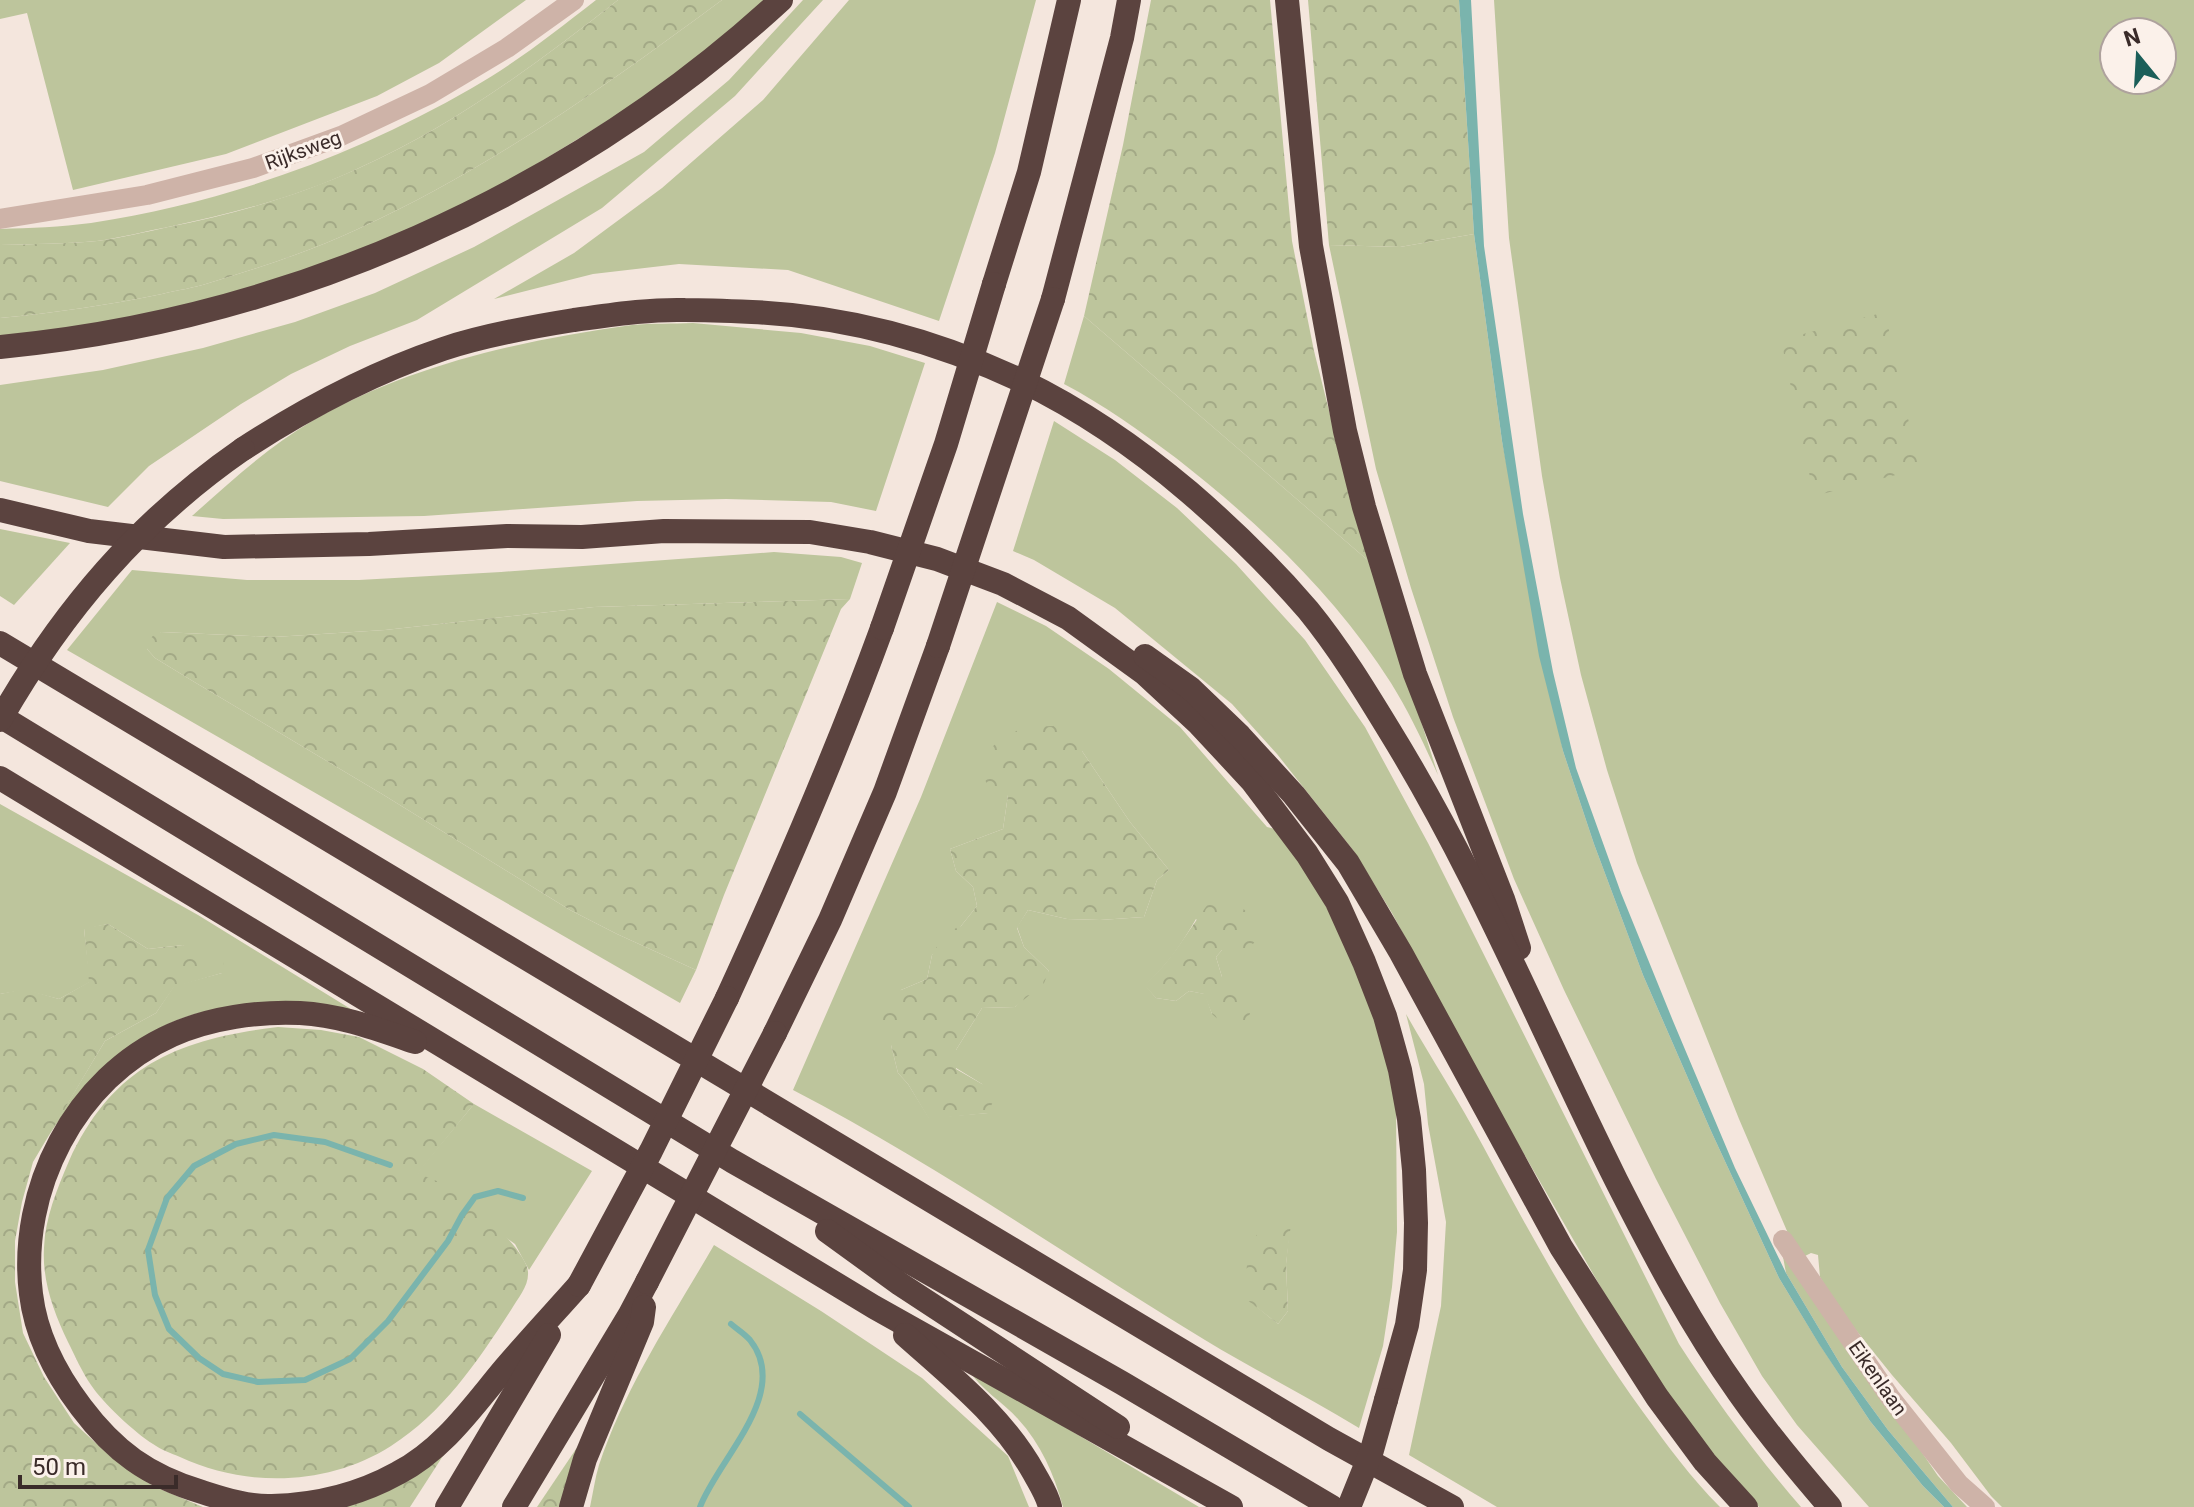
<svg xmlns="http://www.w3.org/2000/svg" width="2194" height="1507" font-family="Roboto,sans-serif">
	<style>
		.grass { fill: #bdc59c; fill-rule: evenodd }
		.forest { fill: url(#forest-crowns) }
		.water { fill: #7ab4ad }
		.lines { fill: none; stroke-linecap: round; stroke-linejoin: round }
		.stream { stroke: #7ab4ad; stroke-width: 6 }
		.minor { stroke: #ceb3a8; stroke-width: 20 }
		.highway { stroke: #5b433f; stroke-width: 24 }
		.highway-bridge { stroke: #5b433f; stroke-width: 24 }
		.labels { text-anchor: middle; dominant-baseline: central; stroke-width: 6; stroke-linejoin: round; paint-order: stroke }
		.street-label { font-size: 20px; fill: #3a2b29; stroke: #fbf1ea }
	</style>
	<defs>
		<pattern id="forest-crowns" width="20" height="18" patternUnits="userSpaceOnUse" patternTransform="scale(2)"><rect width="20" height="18" fill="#bdc59c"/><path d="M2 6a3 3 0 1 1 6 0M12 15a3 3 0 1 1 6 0" fill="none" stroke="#a3a986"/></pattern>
	</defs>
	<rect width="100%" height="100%" fill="#f4e6dd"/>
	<g class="grass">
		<polygon points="0,0 526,0 439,63 377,96 226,154 73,190 27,13 0,19"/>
		<path d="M596,0h22c-80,63 -165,126 -259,168 -62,29 -124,45 -191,59 -23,4 -47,11 -71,14 -32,3 -65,3 -97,4v-16c30,-1 61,-2 91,-6 135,-21 263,-67 381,-135 44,-25 84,-57 124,-88z"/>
		<path d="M722,0h49l-123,96 -134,82 -66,35 -172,74 -276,60v-29c54,-5 109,-13 162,-24 16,-4 32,-6 47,-11 50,-15 102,-32 149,-54 130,-59 249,-144 364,-229z"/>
		<polygon points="803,0 823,0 735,96 602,208 417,320 350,346 291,374 241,404 149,466 108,507 0,481 0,385 103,370 203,348 295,322 375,293 474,247 644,152 729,80"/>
		<polygon points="849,0 1036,0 995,153 939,321 788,270 679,264 593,274 494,299 574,253 662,188 763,100"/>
		<path d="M1494,0h700v1507h-192l-11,-11 -40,-53 -59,-68 -53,-66 -19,-32 -2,-22 -7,-2 -6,3 -12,-11 -54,-126 -102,-256 -30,-93 -26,-95 -21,-97 -18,-102 -33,-238zM2114,32h48v48h-48z"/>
		<polygon points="1474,234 1502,441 1563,751 1594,844 1643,975 1711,1131 1779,1278 1818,1342 1870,1421 1923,1486 1944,1507 1869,1507 1797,1425 1762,1376 1720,1303 1656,1179 1564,990 1514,879 1453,717 1411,588 1376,469 1329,245 1400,247"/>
		<path d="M1084,316l287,247 67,212c-14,-31 -29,-63 -47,-92 -56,-88 -133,-161 -215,-225 -36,-27 -72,-53 -112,-74z"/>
		<path d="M693,323l108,10 69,13 55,17 -49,148 -45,-9 -105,-3 -89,2 -213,15 -201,3 -31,-3c38,-34 76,-69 120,-95 97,-56 210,-81 320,-96 20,-2 41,-1 61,-2z"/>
		<path d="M1054,421l61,39 62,48 59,56 69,76 60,87 63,116 251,501c37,57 77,111 122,163h-42l-40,-43 -78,-107 -155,-269 -94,-175 -39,-63 -76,-96 -45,-50 -117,-96 -81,-48 -21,-9z"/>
		<polygon points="0,529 70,543 14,605 0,596"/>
		<polygon points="774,552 841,557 862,563 850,599 594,607 385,630 274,637 161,632 147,649 155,658 191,680 382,794 570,910 617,934 696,970 680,1003 67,650 132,570 247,580 359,580 501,572"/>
		<path d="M997,602l49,24 63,43 71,58 87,100 8,2 22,26 44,78 21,46 24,78 10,50 1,125 -5,55 -9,59 -24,82c-50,-31 -103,-57 -154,-88 -137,-83 -269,-176 -412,-250l128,-293zM1082,751l48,71 39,48 -12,10 -13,37 -44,3 -33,-1 -39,-9 -11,17 7,20 25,24 -34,36 -33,1 -26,42v18l26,16 6,29 -59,5 -21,-34 -10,-11 -7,-28 10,-55 26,-11 5,-24 29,-29 16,-20 -4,-19 -17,-16 -6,-22 53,-20 5,-34zM1196,919l26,31 -6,7 6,20 -10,37 -7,-20 -16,-3 -13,10 -20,-3 -11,-13c22,-19 37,-42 51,-66zM1290,1224l-4,40 2,47 -10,13 -32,-26z"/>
		<path d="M0,804l198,111 156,96c-37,0 -73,1 -110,1 -15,1 -34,-2 -49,2 -68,20 -117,74 -153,132l63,-105 51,-28 18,-27 48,-13 -39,-28 -35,4 -40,-25 -24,5 6,53 -31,17 -35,-9 -24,4z"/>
		<path d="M1406,1014c25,44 53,87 77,132 49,92 99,182 160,266 24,33 48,66 77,95h-223l-88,-52 32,-149 5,-84 -18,-98 -4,-40z"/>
		<polygon points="474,1104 592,1171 529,1270 515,1244 417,1173"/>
		<path d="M714,1245l107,66 101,67 86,78 21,51h-439c3,-14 5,-29 9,-42 26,-78 74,-149 115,-220z"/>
		<polygon points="1781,1246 1938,1476 1967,1507 1953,1507 1888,1430 1842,1367 1786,1273"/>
		<path d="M969,1370l230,137h-136c-9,-33 -22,-63 -45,-88 -15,-17 -37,-29 -49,-49z"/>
	</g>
	<g class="forest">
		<path d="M618,0h104c-115,85 -234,170 -364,229 -47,22 -99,39 -149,54 -15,5 -31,7 -47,11 -53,11 -108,19 -162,24v-73c32,-1 65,-1 97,-4 24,-3 48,-9 71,-14 66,-13 130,-31 191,-59 94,-42 179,-105 259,-168z"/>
		<polygon points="1151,0 1270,0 1292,241 1314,351 1353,506 1371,563 1084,316 1123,145"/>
		<polygon points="1308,0 1459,0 1474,234 1400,247 1329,245"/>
		<polygon points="1885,312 1919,469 1814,496 1781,340"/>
		<path d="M850,599l-9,10 -117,286 -28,75 -79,-36 -47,-24 -188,-116 -191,-114 -36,-22 -8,-9c2,-10 4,-14 14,-17l113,5 111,-7 209,-23z"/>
		<polygon points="1054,726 1082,751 1130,822 1169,870 1157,880 1144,917 1100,920 1067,919 1028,910 1017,928 1024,947 1049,971 1044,983 1015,1007 982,1008 956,1050 956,1069 982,1084 995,1097 988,1113 929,1119 908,1084 898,1073 891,1045 879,1030 875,1010 901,990 927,979 932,955 945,933 961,926 977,906 973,887 956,871 950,849 1003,829 1008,795 988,788 981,767 994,745 1023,727"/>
		<path d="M1234,902l16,12 7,25 -12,15 -23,-4 -6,7 6,20 19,10 9,26 -5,16 -14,2 -19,-17 -8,-20 -15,-3 -13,10 -20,-3 -12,-13c28,-23 43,-54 65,-82z"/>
		<polygon points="108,924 148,949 183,945 224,958 222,973 174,987 156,1013 105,1041 33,1162 22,1202 15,1241 15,1282 23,1333 44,1377 74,1423 111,1457 153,1486 203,1507 0,1507 0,994 24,989 59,999 89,982 84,928"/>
		<path d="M278,1027l43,3 38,7 64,32 51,35 -56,69c12,6 27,10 38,18 18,13 71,60 72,81 1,14 -10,26 -17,38 -33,51 -68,103 -120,136 -63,40 -144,42 -211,11 -9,-4 -19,-7 -27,-13 -18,-11 -51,-42 -62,-59 -9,-13 -16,-29 -23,-43 -14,-29 -26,-61 -24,-94 1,-30 13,-59 25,-87 44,-96 110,-122 209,-134z"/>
		<path d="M1274,1220l17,4 -5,40 2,47 -10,13 -32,-25c-1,-35 1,-45 17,-77z"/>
		<polygon points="459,1431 410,1507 342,1507"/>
		<polygon points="578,1446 562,1507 537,1507"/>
	</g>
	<polygon class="water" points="1459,0 1471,0 1484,246 1523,514 1553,672 1576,768 1621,893 1673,1021 1735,1168 1786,1273 1842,1367 1888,1430 1953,1507 1944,1507 1923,1486 1870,1421 1819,1344 1779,1278 1711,1131 1643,975 1594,844 1563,751 1539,656 1502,441 1474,234"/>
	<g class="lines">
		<g class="stream">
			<polyline points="390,1165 325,1142 274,1135 236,1144 194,1166 167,1198 148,1250 155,1295 169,1329 199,1358 223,1374 258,1382 305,1380 350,1359 388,1321 448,1241 462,1215 475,1197 498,1191 523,1198"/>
			<polyline points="800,1414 909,1507"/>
			<path d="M700,1507c18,-48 92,-114 50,-167 -5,-6 -13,-11 -19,-16"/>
		</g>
		<g class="minor">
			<polyline points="0,219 147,195 253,168 341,136 430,94 507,48 574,0"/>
			<polyline points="1783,1240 1890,1397 1959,1484 1985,1507"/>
		</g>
		<g class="highway">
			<polyline points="1287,0 1311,246 1345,431 1364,507 1415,674 1503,899 1519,948"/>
			<polyline points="994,284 1029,172 1069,0"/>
			<polyline points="1053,299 1122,38 1129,0"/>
			<path d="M0,347c287,-27 568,-151 781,-347"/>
			<path d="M243,449c63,-41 129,-76 200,-100 42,-14 87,-22 131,-29 37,-5 74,-11 111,-10 23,0 45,1 67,2 94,4 185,29 270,69 62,30 114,66 167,111 43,37 82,75 119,118 31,38 56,79 81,120 89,144 152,300 227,450 37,73 76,147 123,213 28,40 59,77 91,114"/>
			<polyline points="0,510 89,531 224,547 369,544 507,536 582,537 664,531 810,532 870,542 937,559 1003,584 1068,618 1144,673 1199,724 1252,781 1307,854 1337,902 1364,962 1385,1016 1400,1070 1409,1119 1414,1170 1416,1223 1415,1270 1407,1325 1386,1400"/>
			<polyline points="0,643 1329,1439 1452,1507"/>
			<polyline points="1145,656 1190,688 1240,736 1294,795 1348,863 1401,953 1561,1247 1657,1397 1705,1462 1746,1507"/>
			<polyline points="0,716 732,1161 1122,1383 1332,1507"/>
			<polyline points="0,778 874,1307 1231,1507"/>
			<path d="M727,998c56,-122 109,-244 155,-370"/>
			<polyline points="775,1033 830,920 885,792 938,646"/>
			<path d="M415,1042c-38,-13 -75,-27 -115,-29 -41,-2 -90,5 -128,22 -97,43 -154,155 -141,259 5,42 25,80 50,113 33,44 67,69 121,85 22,7 46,15 70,14 44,-1 88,-12 126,-33 46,-24 75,-67 107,-105 24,-28 50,-56 74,-83"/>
			<polyline points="827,1231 900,1284 1118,1427"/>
			<path d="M905,1335c47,42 98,82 129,138 6,11 13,21 16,34"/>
			<polyline points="447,1507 549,1335"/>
			<polyline points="514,1507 629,1316 647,1282"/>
			<polyline points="571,1507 585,1459 642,1322 644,1307"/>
		</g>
		<g class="highway-bridge">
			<polyline points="882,628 946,444 994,284"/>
			<polyline points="938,646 1053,299"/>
			<path d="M0,720c63,-110 139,-199 243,-271"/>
			<polyline points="647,1282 775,1033"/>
			<polyline points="579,1285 651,1151 727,998"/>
			<polyline points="1349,1507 1372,1450 1386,1400"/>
		</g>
	</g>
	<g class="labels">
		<g class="street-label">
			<text transform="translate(303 150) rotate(-20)">Rijksweg</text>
			<text transform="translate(1878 1378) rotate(55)">Eikenlaan</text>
		</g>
	</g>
	<g transform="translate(2138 56) rotate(342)"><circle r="38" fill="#fbf1ea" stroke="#aea29d" stroke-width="2"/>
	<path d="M0-6L14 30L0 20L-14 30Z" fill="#1b5f59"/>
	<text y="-12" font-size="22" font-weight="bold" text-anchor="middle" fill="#3a2b29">N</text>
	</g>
	<path d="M20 1475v12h156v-12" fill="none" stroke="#3a2b29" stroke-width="4"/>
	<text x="32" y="1475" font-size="24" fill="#3a2b29" stroke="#fbf1ea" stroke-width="6" paint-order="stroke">50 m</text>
</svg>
